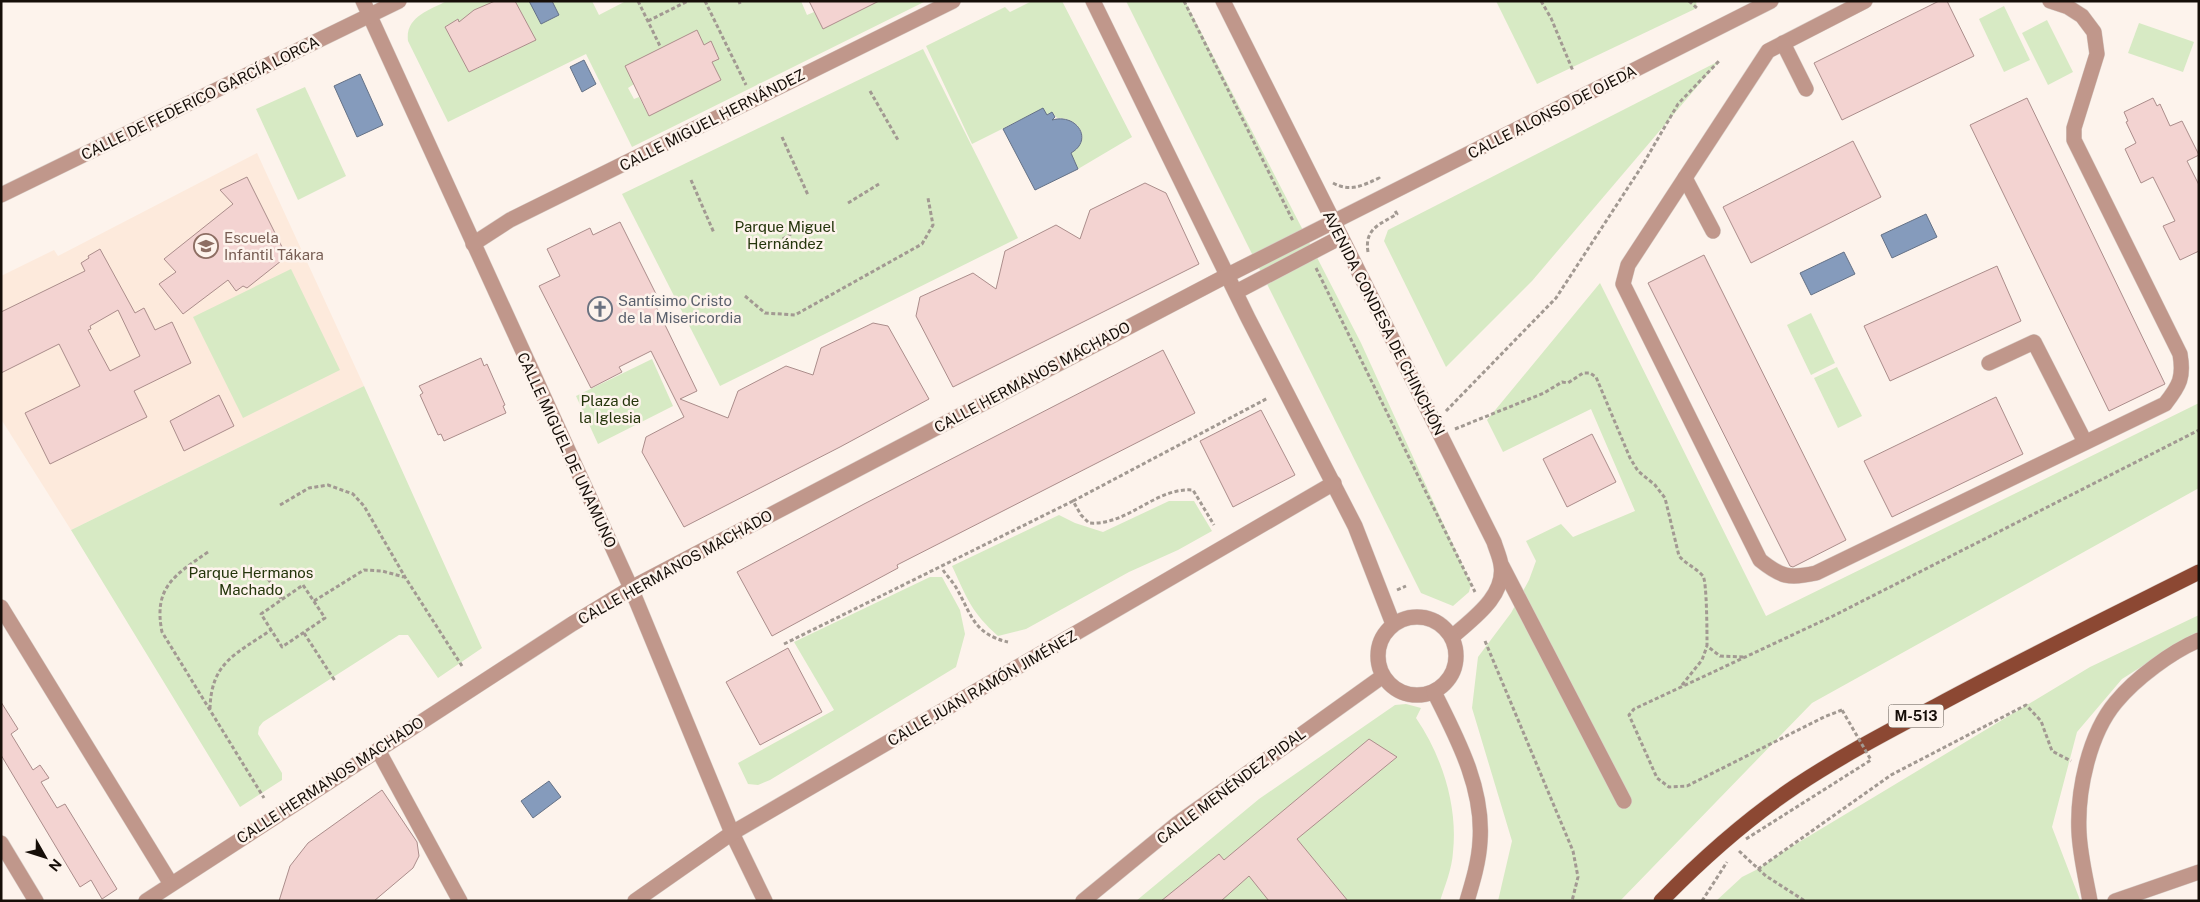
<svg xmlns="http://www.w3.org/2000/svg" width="2200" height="902" font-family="'Public Sans',sans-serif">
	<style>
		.built { fill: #fdeadc }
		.green { fill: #d7eac4; fill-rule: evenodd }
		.water { fill: #859bbc; stroke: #647186 }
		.building { fill: #f3d3d1; stroke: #ab8d8b; fill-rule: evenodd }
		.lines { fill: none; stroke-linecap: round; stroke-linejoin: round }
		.minor-casing { stroke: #d8cec8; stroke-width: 16 }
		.major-casing { stroke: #d8cec8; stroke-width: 16 }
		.path { stroke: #a29992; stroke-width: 3; stroke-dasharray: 4 2.5; stroke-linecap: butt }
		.minor { stroke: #c0978b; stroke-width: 15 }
		.major { stroke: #8c4833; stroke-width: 15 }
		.path-bridge { stroke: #a29992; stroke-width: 3; stroke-dasharray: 4 2.5; stroke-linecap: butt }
		.labels { text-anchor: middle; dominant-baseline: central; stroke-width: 5; stroke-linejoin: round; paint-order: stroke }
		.shield { fill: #fdf3ec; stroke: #5b534c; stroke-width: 1 }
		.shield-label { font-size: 14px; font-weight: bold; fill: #160e08 }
		.street-label { font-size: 15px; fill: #160e08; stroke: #fdf3ec }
		.park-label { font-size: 15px; fill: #24350b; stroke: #fdf3ec }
		.education-label { font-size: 15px; fill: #785e54; stroke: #fdf3ec; text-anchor: start }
		.worship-label { font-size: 15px; fill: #5b616d; stroke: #fdf3ec; text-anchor: start }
	</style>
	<rect width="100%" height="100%" fill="#fdf3ec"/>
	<polygon class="built" points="257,153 364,386 71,530 1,419 1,276 54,250 58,256"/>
	<g class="green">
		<path d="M447,1h52l-25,9 -14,14 -2,-5 -13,8 24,45 14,-6 -3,-4c22,-1 36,-14 55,-22l-20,-39h14l12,23 18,-9 -7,-14h40l7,14 27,-14h175l6,14 7,-3 9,17 56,-28h47l-294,146 -46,-93 -138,68 -40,-81c-3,-24 21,-31 39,-40zM697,30l7,15 7,-3 8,16 -7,4 8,18 -71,36 -10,-19 -5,2 -6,-11 6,-4 -8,-18z"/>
		<path d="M1032,1h30l70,136 -54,32 -7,-16c22,-12 9,-36 -14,-35l-5,-6 -5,3 -5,-6 -70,35 -46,-98 79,-39 5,5z"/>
		<polygon points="1126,1 1185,1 1361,343 1471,584 1469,592 1453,606 1421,593"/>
		<polygon points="1496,1 1696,1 1697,8 1537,84"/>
		<polygon points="2004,6 2030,60 2004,72 1979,19"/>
		<polygon points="2047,20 2073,72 2048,85 2022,33"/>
		<polygon points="2139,23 2194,42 2183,72 2128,53"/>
		<polygon points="923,49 1018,238 720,386 622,194"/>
		<polygon points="1719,61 1532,281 1446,367 1384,241 1388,230"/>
		<polygon points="305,87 346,176 298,200 256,109"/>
		<polygon points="291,269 340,370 243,418 193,317"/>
		<polygon points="1600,283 1766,616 2199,403 2199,488 1812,703 1620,901 1498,901 1512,841 1472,708 1478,657 1511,613 1529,580 1536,561 1526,541 1561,524 1573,537 1635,511 1591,409 1503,452 1487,420"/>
		<polygon points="1811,313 1835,363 1811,375 1787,325"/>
		<polygon points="652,359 673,406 598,444 576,396"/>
		<polygon points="1837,367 1862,416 1838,428 1814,378"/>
		<polygon points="364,386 482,648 438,678 408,635 399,635 263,722 259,727 258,734 282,773 282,780 240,807 71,530"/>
		<path d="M1169,501h25l18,30 -34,19 -49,22 -103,57 -28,7c-27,-24 -31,-38 -46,-70l107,-51 16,8 28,9z"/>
		<polygon points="930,577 942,577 960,610 965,634 956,667 770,780 758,785 748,784 738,763 834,710 794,642"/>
		<polygon points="2199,615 2199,635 2188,637 2122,679 2077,732 2052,827 2080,900 1716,901 1742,877 1758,869 1786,850 2090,667"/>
		<path d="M1406,704l15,4 -5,10c26,38 42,88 37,134 -1,17 -8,33 -13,49h-304l123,-102 136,-94z"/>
	</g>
	<g class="water">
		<polygon points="529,1 552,1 559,15 541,24"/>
		<polygon points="584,60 596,84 582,92 570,67"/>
		<polygon points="360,74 383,125 357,137 334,86"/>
		<path d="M1043,108l4,7 5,-3 3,5 -3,3c25,-7 42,20 19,33l7,16 -43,21 -32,-61z"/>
		<polygon points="1926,214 1937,237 1892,258 1881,235"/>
		<polygon points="1844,252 1855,274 1811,295 1800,273"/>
		<polygon points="549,781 561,797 533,818 521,801"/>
	</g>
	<g class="building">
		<polygon points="495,1 515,1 536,40 469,72 445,27 458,19 459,22 474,10"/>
		<polygon points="809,1 879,1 823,29"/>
		<polygon points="1939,1 1947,1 1974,56 1842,120 1814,63"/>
		<polygon points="697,30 704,45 711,41 719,59 712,62 721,80 649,116 625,66"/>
		<polygon points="2027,98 2165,384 2109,411 1970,125"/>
		<polygon points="2153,98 2157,106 2160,104 2170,126 2182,121 2199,155 2187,161 2199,185 2199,251 2180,260 2163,226 2175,221 2153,177 2141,183 2125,149 2136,143 2126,122 2128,121 2124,112"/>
		<polygon points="1853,141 1881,197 1751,263 1723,207"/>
		<polygon points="247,177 286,255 280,260 281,261 247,288 243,286 236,291 228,280 183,314 159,284 176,272 164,259 233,204 220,190"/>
		<polygon points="1145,183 1166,193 1199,264 953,387 916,316 920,297 973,273 996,289 1005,251 1056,225 1080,239 1090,210"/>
		<polygon points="620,222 656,294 651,296 697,391 680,399 728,418 738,391 786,366 813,375 821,348 873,323 888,326 929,399 840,447 684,527 642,452 646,437 684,417 651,351 619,367 622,372 591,388 539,286 560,276 547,249 590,228 593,235"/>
		<path d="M100,249l35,64 9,-5 11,22 17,-8 19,41 -57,28 13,26 -97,47 -25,-51 55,-27 -21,-42 -58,29v-61l84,-41 -4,-8 8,-5 -1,-2zM118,310l22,46 -30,15 -22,-41 3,-1 -1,-3z"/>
		<polygon points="1704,255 1846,540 1793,567 1790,566 1648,283"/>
		<polygon points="1997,266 2021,321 1890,381 1864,326"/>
		<polygon points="1163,350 1195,413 897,565 898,568 772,636 737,572 864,504"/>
		<polygon points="481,358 484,366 487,364 505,405 503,406 506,413 444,441 441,434 438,435 420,395 423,393 419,386"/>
		<polygon points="219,395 234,426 184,451 170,421"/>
		<polygon points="1996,397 2023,454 1892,517 1864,461"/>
		<polygon points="1261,410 1295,475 1233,507 1200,441"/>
		<polygon points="1592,434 1616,482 1567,507 1543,459"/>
		<polygon points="788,648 822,712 760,745 726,682"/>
		<polygon points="1,702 18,729 11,734 33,770 40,765 49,778 41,782 57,808 65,804 117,889 102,899 91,880 80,887 1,755"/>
		<polygon points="1369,739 1397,757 1297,839 1348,901 1269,901 1249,876 1221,901 1161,901 1219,854 1224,860"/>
		<polygon points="382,790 417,842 419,856 413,868 374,901 279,901 290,866 308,843"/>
	</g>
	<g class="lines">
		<defs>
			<g id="minor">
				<polyline points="363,1 631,588 732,833 765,901"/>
				<polyline points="1093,1 1248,318 1355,526 1393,624"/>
				<path d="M1223,1l271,541c2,7 6,15 7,23 5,31 -29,54 -49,72"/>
				<path d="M1865,1l-97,50 -140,214 -5,19 137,276c21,17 29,19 56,13l349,-169c15,-19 19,-27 15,-50l-106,-214v-12l23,-74 -3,-22 -12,-16 -14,-9 -18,-6"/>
				<polyline points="1783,43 1806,89"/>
				<polyline points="1685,178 1713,231"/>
				<polyline points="1,195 399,1"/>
				<polyline points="473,244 510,220 953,1"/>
				<polyline points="1236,292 1341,237"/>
				<polyline points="1989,363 2034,342 2085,442"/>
				<polyline points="1502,566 1624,801"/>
				<polyline points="1,607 171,884"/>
				<circle cx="1417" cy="656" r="39"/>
				<path d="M1434,692c23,46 50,96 46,149 -1,20 -7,40 -13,60"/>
				<polyline points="378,750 460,901"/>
				<polyline points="1,843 36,901"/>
				<polyline points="146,901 572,624 631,588 1228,275 1771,1"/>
				<polyline points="635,901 732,833 1334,483"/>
				<polyline points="1083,901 1178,823 1383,676"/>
				<path d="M2090,901c-4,-22 -10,-46 -11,-69 -2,-41 10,-98 37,-130 20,-24 55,-50 83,-62"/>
				<polyline points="2115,901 2199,872"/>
			</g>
			<path id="major" d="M1661,901c41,-42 86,-82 135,-115 45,-30 93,-55 140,-80 87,-47 175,-90 263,-134"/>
		</defs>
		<use href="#minor" class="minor-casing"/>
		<use href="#major" class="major-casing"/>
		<g class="path">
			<polyline points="638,1 660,46"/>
			<polyline points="705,1 746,85"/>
			<polyline points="739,1 740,4"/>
			<polyline points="1184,1 1293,221"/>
			<polyline points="1541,1 1551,18 1573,71"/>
			<polyline points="1689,1 1697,8"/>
			<polyline points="648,21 688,1"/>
			<polyline points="870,91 898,140"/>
			<polyline points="782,137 808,195"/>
			<polyline points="691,180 714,233"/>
			<path d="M1333,183c17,9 29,3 46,-5l1,3"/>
			<polyline points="848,203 879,184"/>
			<polyline points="766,249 791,234"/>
			<path d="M1368,252c-4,-24 13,-28 29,-38l-3,-5"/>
			<polyline points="1316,268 1475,592"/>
			<polyline points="745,296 765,313 795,315 922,244 933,225 928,198"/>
			<polyline points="1446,411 1556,298 1642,166 1678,104 1719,61"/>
			<path d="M1455,429l89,-36 18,-11 6,1 15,-10h7l6,4 34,81 8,13 17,14 10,13 14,58c7,8 17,12 24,20 4,6 4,59 4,70l13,10 24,1"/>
			<polyline points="1073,501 1268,398"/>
			<polyline points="280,505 309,488 328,485 353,494 364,506 405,577 462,666"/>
			<path d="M208,552c-33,23 -55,35 -46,80l102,166"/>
			<polyline points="261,568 282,600"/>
			<path d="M943,570c4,6 10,12 14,19 15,27 17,45 51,53"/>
			<polygon points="303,585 325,618 282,647 261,614"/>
			<polyline points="1397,590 1406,586"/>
			<polyline points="314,601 364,570 382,571 404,577"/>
			<polyline points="304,633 335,681"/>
			<polyline points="1485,641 1573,851 1578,877 1572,901"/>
			<path d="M784,644l289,-143 8,14 8,8c39,3 66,-36 104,-33l21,35"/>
			<polyline points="1682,685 1702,660 1707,646"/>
			<path d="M210,709c1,-47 26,-55 61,-79"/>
			<polyline points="1842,710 1824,717 1687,786 1669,787 1657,778 1629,715 1634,709 1833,616 2199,430"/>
			<polyline points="1739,851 1766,876 1805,901"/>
			<polyline points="1758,869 1891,775 2026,705 2041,721 2052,751 2071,761"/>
			<polyline points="1702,901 1727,862"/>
		</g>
		<use href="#minor" class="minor"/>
		<use href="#major" class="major"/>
		<polyline class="path-bridge" points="1746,839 1871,760 1842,710"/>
	</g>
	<defs>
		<symbol id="school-ring" viewBox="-11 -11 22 22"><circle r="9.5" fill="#fdf3ec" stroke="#8d6e63" stroke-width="1.5"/><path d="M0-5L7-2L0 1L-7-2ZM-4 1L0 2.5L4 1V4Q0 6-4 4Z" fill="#8d6e63"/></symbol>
		<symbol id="church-ring" viewBox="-11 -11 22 22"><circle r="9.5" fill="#fdf3ec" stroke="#6b7280" stroke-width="1.5"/><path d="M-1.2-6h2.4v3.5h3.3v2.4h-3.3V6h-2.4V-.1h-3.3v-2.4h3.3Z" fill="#6b7280"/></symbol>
	</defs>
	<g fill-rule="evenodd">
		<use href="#school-ring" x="192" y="232" width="28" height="28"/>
		<use href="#church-ring" x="586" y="295" width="28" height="28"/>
	</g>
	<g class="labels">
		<rect class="shield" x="1888.5" y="704.5" width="55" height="23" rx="4"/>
		<g class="shield-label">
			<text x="1916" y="716">M-513</text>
		</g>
		<g class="street-label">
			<text transform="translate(200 98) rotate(-26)">CALLE DE FEDERICO GARCÍA LORCA</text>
			<text transform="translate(1552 112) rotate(-27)">CALLE ALONSO DE OJEDA</text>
			<text transform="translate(712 120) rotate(-27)">CALLE MIGUEL HERNÁNDEZ</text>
			<text transform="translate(1384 323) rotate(63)">AVENIDA CONDESA DE CHINCHÓN</text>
			<text transform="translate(1032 377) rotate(-28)">CALLE HERMANOS MACHADO</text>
			<text transform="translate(567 450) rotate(65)">CALLE MIGUEL DE UNAMUNO</text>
			<text transform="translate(675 567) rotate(-29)">CALLE HERMANOS MACHADO</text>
			<text transform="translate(982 688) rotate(-30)">CALLE JUAN RAMÓN JIMÉNEZ</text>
			<text transform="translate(330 780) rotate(-33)">CALLE HERMANOS MACHADO</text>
			<text transform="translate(1231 786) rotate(-37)">CALLE MENÉNDEZ PIDAL</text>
		</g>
		<g class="park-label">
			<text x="785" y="226">Parque Miguel<tspan x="785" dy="17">Hernández</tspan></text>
			<text x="610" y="400">Plaza de<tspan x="610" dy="17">la Iglesia</tspan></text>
			<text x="251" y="572">Parque Hermanos<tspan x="251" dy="17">Machado</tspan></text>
		</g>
		<g class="education-label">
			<text x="224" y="237">Escuela<tspan x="224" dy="17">Infantil Tákara</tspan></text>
		</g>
		<g class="worship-label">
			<text x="618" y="300">Santísimo Cristo<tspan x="618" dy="17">de la Misericordia</tspan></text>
		</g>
	</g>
	<rect width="2200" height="902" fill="none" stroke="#160e08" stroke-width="5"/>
	<g transform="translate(45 857) rotate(129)" stroke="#fdf3ec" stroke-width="4" paint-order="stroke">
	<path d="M0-4L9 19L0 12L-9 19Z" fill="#160e08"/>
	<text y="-8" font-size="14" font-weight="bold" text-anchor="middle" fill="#160e08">N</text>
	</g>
</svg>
